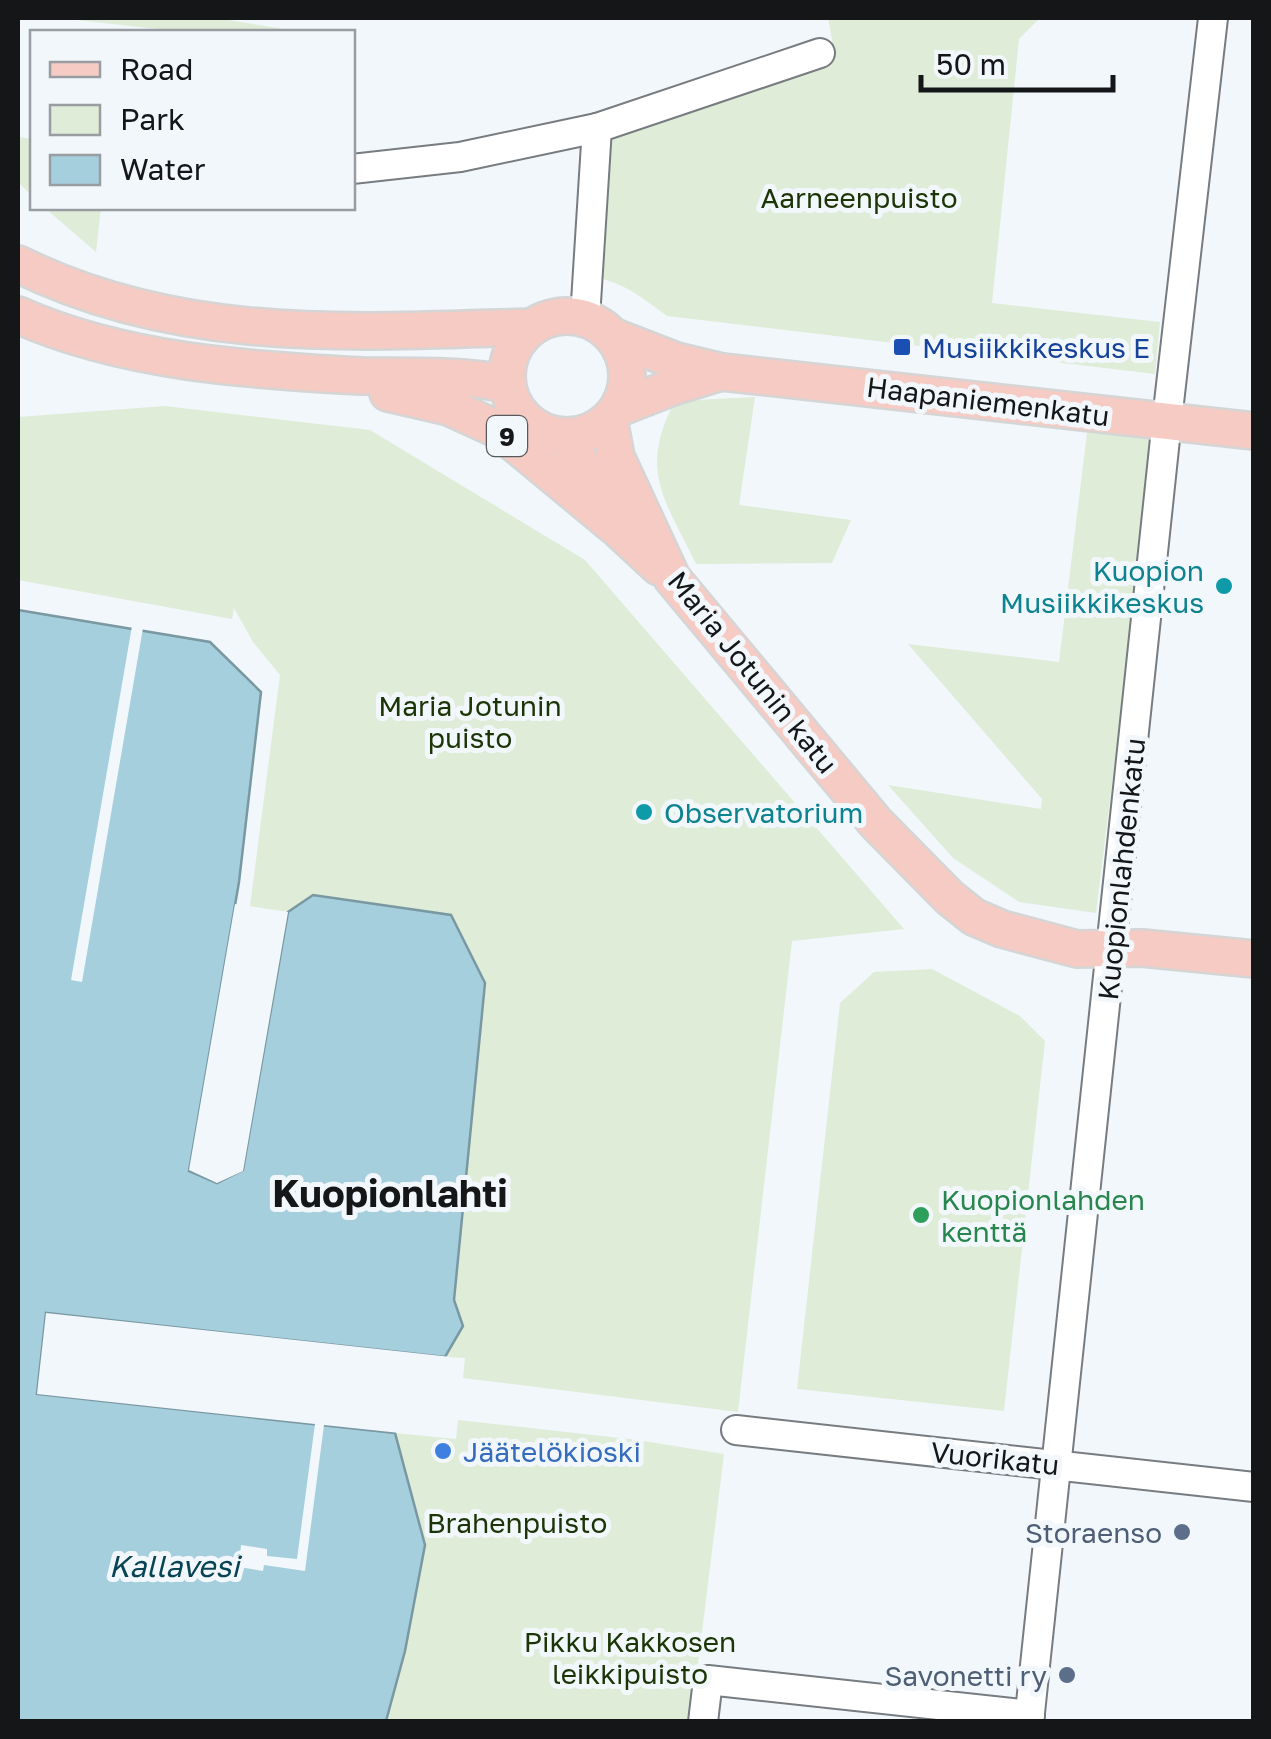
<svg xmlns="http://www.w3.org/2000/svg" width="1271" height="1739" font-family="'Golos Text',sans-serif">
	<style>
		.green { fill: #dfecd8 }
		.water { fill: #a6cfdd; stroke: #7a98a2; stroke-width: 2.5 }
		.pier { fill: #f2f7fc }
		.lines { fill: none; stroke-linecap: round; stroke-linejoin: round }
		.minor-casing { stroke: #767c80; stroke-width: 32 }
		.major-casing { stroke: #d5d5d5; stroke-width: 40 }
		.minor { stroke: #fff; stroke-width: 28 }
		.major { stroke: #f6cbc4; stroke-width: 35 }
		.transit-dot { fill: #1a4fb4; stroke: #f2f7fc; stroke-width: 4 }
		.culture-dot { fill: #0f9aa8; stroke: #f2f7fc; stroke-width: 4 }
		.leisure-dot { fill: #2e9e5b; stroke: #f2f7fc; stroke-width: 4 }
		.shop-dot { fill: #3f7fe0; stroke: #f2f7fc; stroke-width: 4 }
		.service-dot { fill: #5c6f8a; stroke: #f2f7fc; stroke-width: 4 }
		.labels { text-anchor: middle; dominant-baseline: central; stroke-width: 10; stroke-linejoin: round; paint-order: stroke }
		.shield { fill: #f2f7fc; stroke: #575a5c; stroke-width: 2.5 }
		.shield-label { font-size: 25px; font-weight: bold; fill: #141618 }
		.park-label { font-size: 28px; fill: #1c3506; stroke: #f2f7fc }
		.transit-label { font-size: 28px; fill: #164399; stroke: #f2f7fc; text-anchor: start }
		.street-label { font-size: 28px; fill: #141618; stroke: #f2f7fc }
		.culture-label { font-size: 28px; fill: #0d838f; stroke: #f2f7fc; text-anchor: end }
		.leisure-label { font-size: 28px; fill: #27864d; stroke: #f2f7fc; text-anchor: start }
		.shop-label { font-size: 28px; fill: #366cbe; stroke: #f2f7fc; text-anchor: start }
		.service-label { font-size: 28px; fill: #4e5e75; stroke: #f2f7fc; text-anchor: end }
		.water-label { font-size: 30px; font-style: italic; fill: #084453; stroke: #f2f7fc }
		.district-label { font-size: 38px; font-weight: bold; fill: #141618; stroke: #f2f7fc }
	</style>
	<rect width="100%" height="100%" fill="#f2f7fc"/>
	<g class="green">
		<polygon points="59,18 216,18 301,32 184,32"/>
		<path d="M828,18h212l-21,21 -27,264 168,19 -5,52 -488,-58c-27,-20 -46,-36 -80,-40l10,-148 96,-30 20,6 122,-49z"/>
		<polygon points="18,137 32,139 32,196 18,182"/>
		<polygon points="45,208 101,208 96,252"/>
		<path d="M755,397l-16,108 112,15 -19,43 -136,1c-31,-65 -58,-93 -21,-163z"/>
		<polygon points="165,406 370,430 585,560 904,929 792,941 738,1412 463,1378 465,1358 445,1357 463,1326 314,895 288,912 250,906 280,675 253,642 234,608 232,619 18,580 18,417"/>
		<polygon points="1136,428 1156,429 1096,913 1019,902 953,858 888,785 1041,809 1042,799 908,644 1059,662 1087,433"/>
		<polygon points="932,969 1020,1016 1045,1041 1004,1411 797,1389 840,1003 874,972"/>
		<polygon points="458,1420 638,1440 724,1454 691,1721 386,1722 405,1651 425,1545 395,1433 456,1439"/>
	</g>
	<polygon class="water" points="18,610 210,642 261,692 239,882 189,1171 217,1183 243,1170 288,912 313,895 451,915 485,983 454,1300 463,1326 445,1357 46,1313 37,1394 395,1433 425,1545 405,1651 386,1721 18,1721"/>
	<g class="pier">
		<polygon points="132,626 143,628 82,982 71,980"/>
		<polygon points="235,904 240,905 194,1168 217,1178 238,1167 283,911 288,912 243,1171 217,1183 189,1170"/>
		<polygon points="46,1313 451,1357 444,1362 50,1318 42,1390 399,1430 400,1433 324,1425 305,1571 264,1565 263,1571 239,1567 241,1545 267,1549 267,1556 297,1559 315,1424 37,1394"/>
	</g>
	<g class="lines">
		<defs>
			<g id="minor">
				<polyline points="352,169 460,157 597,128"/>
				<polyline points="585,318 597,128 820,53"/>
				<polyline points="736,1430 1254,1487"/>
				<polyline points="703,1722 708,1680 1030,1715"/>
				<polyline points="1029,1722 1167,420 1213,18"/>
			</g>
			<g id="major">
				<path d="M18,264c164,81 337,68 514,63"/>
				<path d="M18,315c105,47 230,55 344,61 39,1 111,-2 145,9"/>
				<circle cx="567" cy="376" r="60"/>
				<polyline points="614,337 676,361 722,372 1254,431"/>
				<polyline points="388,393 449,407 497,429 618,529 659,567"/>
				<polyline points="619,408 675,386 721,372"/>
				<polyline points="609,420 616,457 672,578 876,823 950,898 974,917 1002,929 1077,949 1142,948 1254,959"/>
				<polyline points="566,437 611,514"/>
			</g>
		</defs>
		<use href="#minor" class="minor-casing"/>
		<use href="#major" class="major-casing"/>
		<use href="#minor" class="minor"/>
		<use href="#major" class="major"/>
	</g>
	<rect class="transit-dot" x="892" y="337" width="20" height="20" rx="5"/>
	<g class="culture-dot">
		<circle cx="1224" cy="586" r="10"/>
		<circle cx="644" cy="812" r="10"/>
	</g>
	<circle class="leisure-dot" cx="921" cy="1215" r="10"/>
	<circle class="shop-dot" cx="443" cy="1451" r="10"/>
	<g class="service-dot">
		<circle cx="1182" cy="1532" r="10"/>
		<circle cx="1067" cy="1675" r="10"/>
	</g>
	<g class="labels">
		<rect class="shield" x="487" y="416" width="40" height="40" rx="8"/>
		<g class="shield-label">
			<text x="507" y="436">9</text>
		</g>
		<g class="park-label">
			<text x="859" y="197">Aarneenpuisto</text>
			<text x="470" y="705">Maria Jotunin<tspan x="470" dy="32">puisto</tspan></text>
			<text x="517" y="1522">Brahenpuisto</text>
			<text x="630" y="1641">Pikku Kakkosen<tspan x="630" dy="32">leikkipuisto</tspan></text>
		</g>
		<g class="transit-label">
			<text x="922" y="347">Musiikkikeskus E</text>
		</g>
		<g class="street-label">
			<text transform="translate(988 401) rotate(7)">Haapaniemenkatu</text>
			<text transform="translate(753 672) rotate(51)">Maria Jotunin katu</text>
			<text transform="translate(1121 869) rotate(-84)">Kuopionlahdenkatu</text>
			<text transform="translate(995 1458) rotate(6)">Vuorikatu</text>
		</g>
		<g class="culture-label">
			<text x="1204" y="570">Kuopion<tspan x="1204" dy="32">Musiikkikeskus</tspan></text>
			<text x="664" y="812" text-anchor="start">Observatorium</text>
		</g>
		<g class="leisure-label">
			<text x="941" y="1199">Kuopionlahden<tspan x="941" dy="32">kenttä</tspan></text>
		</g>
		<g class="shop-label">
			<text x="463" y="1451">Jäätelökioski</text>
		</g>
		<g class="service-label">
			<text x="1162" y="1532">Storaenso</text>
			<text x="1047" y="1675">Savonetti ry</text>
		</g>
		<g class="water-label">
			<text x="174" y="1566">Kallavesi</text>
		</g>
		<g class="district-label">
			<text x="390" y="1192">Kuopionlahti</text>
		</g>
	</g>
	<rect width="1271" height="1739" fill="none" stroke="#141618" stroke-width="40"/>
	<rect x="30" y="30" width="325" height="180" fill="#f2f7fc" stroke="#999da1" stroke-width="2.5"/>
	<rect x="50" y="62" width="50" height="15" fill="#f6cbc4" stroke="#999da1" stroke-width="2.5"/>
	<text x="120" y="80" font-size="30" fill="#141618">Road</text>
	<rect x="50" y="105" width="50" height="30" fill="#dfecd8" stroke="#999da1" stroke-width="2.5"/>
	<text x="120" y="130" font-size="30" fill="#141618">Park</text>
	<rect x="50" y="155" width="50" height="30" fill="#a6cfdd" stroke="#999da1" stroke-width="2.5"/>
	<text x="120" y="180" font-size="30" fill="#141618">Water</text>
	<path d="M921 75v15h192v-15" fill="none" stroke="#141618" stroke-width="5"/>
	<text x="936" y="75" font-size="30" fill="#141618" stroke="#f2f7fc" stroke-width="8" paint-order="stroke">50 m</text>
</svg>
